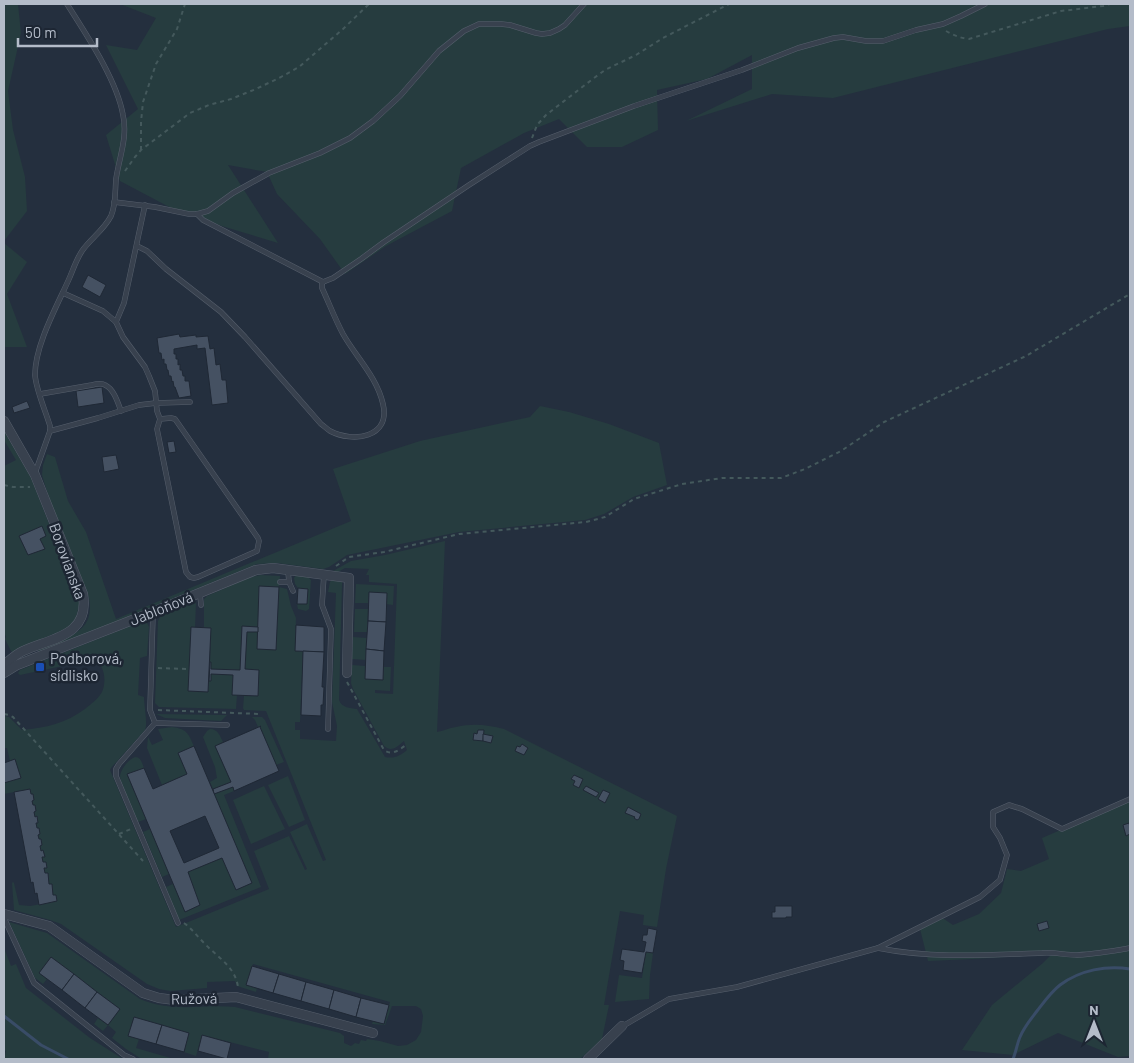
<svg xmlns="http://www.w3.org/2000/svg" width="1134" height="1063" font-family="Barlow,sans-serif">
	<style>
		.green { fill: #263c3f }
		.lines { fill: none; stroke-linecap: round; stroke-linejoin: round }
		.stream { stroke: #394c67; stroke-width: 3 }
		.building { fill: #455162; stroke: #1f2835; fill-rule: evenodd }
		.service-casing { stroke: #565f6c; stroke-width: 5.5 }
		.minor-casing { stroke: #565f6c; stroke-width: 10 }
		.path { stroke: #44595c; stroke-width: 2; stroke-dasharray: 4 4; stroke-linecap: butt }
		.service { stroke: #38414e; stroke-width: 4.5 }
		.minor { stroke: #38414e; stroke-width: 9 }
		.transit-dot { fill: #1a4fb4; stroke: #1d2633; stroke-width: 2 }
		.labels { text-anchor: middle; dominant-baseline: central; stroke-width: 5; stroke-linejoin: round; paint-order: stroke }
		.street-label { font-size: 15px; fill: #b4bcc9; stroke: #1d2633 }
		.poi-label { font-size: 15px; fill: #b4bcc9; stroke: #1d2633; text-anchor: start }
	</style>
	<rect width="100%" height="100%" fill="#242f3e"/>
	<g class="green">
		<polygon points="4,4 18,4 21,33 8,91 13,130 25,177 27,211 4,241"/>
		<polygon points="120,4 1130,4 1130,26 1108,29 833,98 772,94 686,121 752,89 752,55 707,79 657,90 658,130 622,147 587,147 559,119 524,133 461,168 452,211 386,246 345,274 320,239 277,194 267,172 228,165 278,243 225,227 173,209 120,181 106,135 138,109 106,45 137,50 156,18"/>
		<polygon points="4,243 27,262 7,294 27,347 4,347"/>
		<path d="M540,406l29,6 40,12 50,19 8,42 -34,12 -29,17 -19,6 -126,12 -112,23 -18,12 -6,2 -46,-6 -20,1 -217,89 -2,-4c26,-11 58,-15 51,-51l-34,-82 -11,-34 -2,-7 1,-10 4,-11 8,3 13,44 18,31 30,87 235,-98 -18,-52 87,-28 110,-24z"/>
		<polygon points="4,431 31,478 79,600 79,606 76,618 68,628 37,641 13,653 11,651 5,639 6,637 4,632 4,466 16,460 4,440"/>
		<path d="M445,541l-8,191c6,-1 12,-4 19,-5 17,-4 32,-2 48,2l173,87 -11,53 -9,58 -14,-2 1,-10 -24,-4 -16,94h5l-7,34 -22,20h-312l1,-7 -67,-17 -6,21 -12,-4 5,-19 -55,-16 -6,19 11,3 -3,9 38,11h-29l-5,-1 -14,-9 -14,-11 4,-6 -8,-7 -5,6 -9,-7 4,-6 10,7 12,-16 -69,-52 -12,16 8,6 -4,5 -8,-6 -26,-56 38,11 93,66c32,14 62,5 95,8l105,26 4,3v7l7,3 4,-3 4,1 2,-4 5,1 1,-2 13,2 18,5 9,-1 9,-5 5,-8 2,-16 -2,-7 -5,-3h-24l-7,19 -13,-1 1,-3 11,3 6,-22 -137,-38 -7,21 11,3 -1,4 -19,-6 -2,-5 -28,1v6l-37,3 -11,-2 -12,-5 -86,-60 -11,-4 -36,-10 -2,-27 1,-1 1,1 5,22 11,1 27,-5 -4,-6 -1,-11h-3l-1,-11h-3l-1,-5h3l-1,-6h-3l-1,-5 3,-1 -2,-5h-2l-1,-5 2,-1 -1,-6h-2l-1,-4 2,-1 -1,-6h-2l-1,-5 2,-1 -1,-5h-2l-1,-5 2,-1 -1,-6h-2l-1,-4 2,-1 -1,-6h-2l-1,-5 -26,5v-12l17,-4 -6,-18 -5,1 -3,-13h-3v-32l5,1 13,13c24,-2 44,-7 63,-21 6,-5 13,-10 17,-17 4,-9 4,-27 -8,-31 -3,-1 -5,0 -8,0l-66,14 -2,-2 2,-3 123,-49 4,2 2,4 -2,29 -7,2 -2,37 6,2c0,9 4,27 1,33l-34,38 -1,2 66,157 93,-38 -15,-38 35,-15 16,34 2,-1 -17,-37 17,-8 16,37 3,-1 -60,-149 -22,-1 -1,-2 1,-12h14v-1l1,-25 -14,-1 2,-37h11l-1,17 19,1 3,-62 -21,39 -16,-1 -2,44 -29,-1v-6l-1,-1 1,-33 -7,-1v-29l3,-3 44,-19 10,-2 19,1 -1,11 8,2 4,17 5,12 -1,32 8,1 -3,71h-5v8h5v9l36,2 1,-15 -5,-24 4,-109 -8,-1 2,-10 2,-2h8l2,2v3l-3,115c3,8 11,8 18,9l28,48c9,2 15,-1 22,-7l-3,-9c-6,5 -12,12 -20,5l-31,-57 -2,-6 1,-18 13,1v13l18,1 1,-13h7l-1,24 -15,-1v3l18,1 4,-110 -28,-2v-7h-3l3,-6 -24,-1 -7,4 -5,-1 18,-10 34,-6z"/>
		<polygon points="296,575 308,577 311,580 309,609 306,611 298,609 297,604 307,604 308,589 298,588 295,584 294,578"/>
		<polygon points="356,584 394,586 393,605 386,604 386,593 369,592 368,603 355,603"/>
		<polygon points="193,601 195,601 196,604 195,628 191,628 188,691 208,692 209,681 211,680 211,674 233,675 237,695 236,709 159,707 155,703 158,621 163,612"/>
		<polygon points="355,609 368,609 367,632 354,632"/>
		<polygon points="353,637 367,638 366,660 352,659"/>
		<polygon points="156,714 227,715 221,721 165,718"/>
		<polygon points="252,717 262,717 265,720 284,762 276,765 260,727 258,727 255,720"/>
		<path d="M172,727c15,2 16,6 22,19l-16,7 9,21 -25,11 -15,-37 1,-11 4,8 11,-5 -5,-11z"/>
		<path d="M210,729c8,0 10,7 13,13l-8,4 16,36 -18,7 -3,-7 7,-4 -2,-11 -12,-30 4,-6z"/>
		<path d="M135,757c6,0 7,6 9,11l-17,7 19,44 -8,3c-3,-8 -18,-39 -18,-46 1,-7 8,-16 15,-19z"/>
		<polygon points="288,776 305,820 289,827 268,785"/>
		<polygon points="264,786 285,829 251,844 233,800"/>
		<polygon points="233,787 234,791 224,795 261,887 179,920 166,887 173,884 185,912 200,905 188,872 222,858 236,890 252,883 214,794"/>
		<path d="M1130,800v256l-12,1 -60,-24 -45,22 -51,-5 30,-45 51,-42 8,-8c-41,1 -82,5 -123,6l-8,-32 21,-12 12,8 26,-11 22,-21 6,-24 14,2 28,-12 -7,-21z"/>
		<polygon points="150,829 169,874 162,877 143,832"/>
		<polygon points="4,948 11,966 16,964 26,988 90,1038 123,1059 4,1059 6,1051 4,1050"/>
		<polygon points="646,952 653,953 650,975 649,999 615,1002 619,975 642,978"/>
	</g>
	<g class="lines">
		<g class="stream">
			<polyline points="4,1016 41,1045 68,1059"/>
			<path d="M1013,1059c3,-7 4,-15 7,-22 4,-10 11,-18 17,-26 7,-9 14,-19 23,-26 20,-15 47,-20 70,-16"/>
		</g>
	</g>
	<g class="building">
		<polygon points="88,275 106,285 100,297 82,287"/>
		<polygon points="179,334 180,337 196,335 196,337 208,336 210,349 214,348 216,365 220,364 222,380 226,380 228,403 212,405 205,348 197,349 197,345 174,349 174,354 176,354 176,359 178,359 178,365 180,364 180,370 182,370 183,376 185,376 185,381 189,381 191,396 179,398 175,387 174,387 173,381 172,382 171,376 169,376 168,370 167,370 166,364 164,364 164,359 162,360 161,353 159,353 157,338"/>
		<polygon points="102,387 104,403 78,407 76,391"/>
		<polygon points="27,401 30,408 14,413 12,407"/>
		<polygon points="174,441 176,452 169,453 167,442"/>
		<polygon points="116,455 119,469 104,472 102,457"/>
		<polygon points="42,526 46,536 40,539 45,549 28,555 19,536"/>
		<polygon points="259,586 279,587 276,650 257,649"/>
		<polygon points="298,588 308,589 307,604 297,604"/>
		<polygon points="369,592 387,593 386,622 368,621"/>
		<polygon points="368,621 386,622 384,651 366,649"/>
		<polygon points="296,625 324,627 324,652 295,651"/>
		<polygon points="242,626 258,627 258,632 247,632 245,669 259,670 258,696 232,695 233,675 211,674 211,681 209,681 210,662 211,662 211,669 240,670"/>
		<polygon points="191,627 211,628 208,692 188,691"/>
		<polygon points="366,649 384,651 383,680 365,679"/>
		<polygon points="303,651 324,652 322,687 324,687 323,705 321,705 321,716 301,715"/>
		<polygon points="261,726 260,727 279,771 234,791 233,787 214,794 213,789 231,782 215,746"/>
		<polygon points="478,730 484,730 483,741 473,740 474,733 477,734"/>
		<polygon points="483,734 493,736 491,743 483,741"/>
		<polygon points="522,744 528,748 524,755 515,751 517,746 520,747"/>
		<path d="M194,746l58,137 -16,7 -14,-32 -34,14 12,33 -15,7 -58,-138 17,-6 9,21 34,-15 -9,-21zM205,816l14,32 -35,15 -14,-32z"/>
		<polygon points="15,759 21,778 4,783 4,763"/>
		<polygon points="574,775 583,779 579,788 573,785 575,781 571,779"/>
		<polygon points="586,786 599,793 596,797 583,790"/>
		<polygon points="30,789 31,794 33,794 34,800 32,801 33,805 35,805 36,811 34,812 35,817 37,816 38,823 36,823 37,828 39,828 40,834 38,835 39,839 41,839 42,845 40,846 41,851 43,850 45,857 42,857 43,862 46,862 47,868 44,868 45,873 48,873 49,884 52,884 53,895 56,895 57,901 39,905 37,893 35,894 33,882 31,883 14,792"/>
		<polygon points="603,790 610,793 605,803 598,799"/>
		<polygon points="628,807 641,814 639,819 637,820 634,818 635,817 625,813"/>
		<polygon points="1129,823 1130,827 1130,834 1126,836 1123,825"/>
		<polygon points="775,906 792,906 792,917 786,917 786,918 772,918 772,912 775,912"/>
		<polygon points="1047,921 1049,928 1039,931 1037,924"/>
		<polygon points="648,928 657,930 653,953 646,952 642,973 623,970 624,961 620,960 622,949 644,952 646,942 642,941 643,935 647,935"/>
		<polygon points="51,957 74,974 62,990 39,973"/>
		<polygon points="252,966 279,974 273,993 246,985"/>
		<polygon points="74,974 97,992 85,1008 62,990"/>
		<polygon points="279,974 306,982 301,1001 273,993"/>
		<polygon points="306,982 334,990 329,1009 301,1001"/>
		<polygon points="334,990 361,998 356,1017 329,1009"/>
		<polygon points="97,992 120,1009 108,1025 85,1008"/>
		<polygon points="361,998 389,1005 384,1024 356,1017"/>
		<polygon points="134,1017 162,1025 156,1044 128,1036"/>
		<polygon points="162,1025 189,1033 184,1052 156,1044"/>
		<polygon points="202,1035 231,1043 227,1059 198,1051"/>
	</g>
	<g class="lines">
		<defs>
			<g id="service">
				<polyline points="114,202 155,207 189,214 197,214 208,211 233,193 269,173 320,153 350,138 373,121 400,96 439,51 464,31 479,24 501,24 510,25 536,33 542,34 550,33 559,29 565,25 584,4"/>
				<polyline points="197,214 203,220 323,282"/>
				<path d="M137,246l10,5 19,18 55,43 24,25 76,87c3,2 6,5 9,7 23,12 61,7 53,-27 -6,-27 -27,-47 -40,-70 -8,-15 -14,-31 -21,-46v-4l1,-2 10,-4 28,-19 23,-17 85,-57 61,-39 9,-4 95,-36 108,-36 56,-22 36,-10 9,-1 23,4h17l33,-11 27,-6 18,-8 24,-12"/>
				<polyline points="63,293 103,311 116,322 123,337 145,367 149,376 155,391 157,411 160,419 157,429 186,572 190,577 194,578 198,577 257,551 259,541 258,538 175,419 171,418 160,419"/>
				<polyline points="116,322 124,303 145,205"/>
				<path d="M40,394l52,-9c4,-1 10,-2 13,0 9,4 13,18 16,26"/>
				<polyline points="50,431 98,418 139,405 156,403 190,402"/>
				<path d="M35,473l15,-42v-5c-4,-14 -14,-36 -15,-51 0,-30 22,-69 34,-96 4,-9 7,-19 13,-28 8,-12 22,-21 29,-35 5,-11 4,-25 5,-37 3,-21 12,-42 7,-64 -6,-35 -37,-81 -56,-111"/>
				<polyline points="288,571 289,582 293,591"/>
				<polyline points="324,574 322,605 331,629 328,729"/>
				<polyline points="280,582 289,582"/>
				<polyline points="200,594 201,605"/>
				<polyline points="153,613 150,710 155,723"/>
				<path d="M1130,799l-68,30 -40,-20 -13,-4 -16,7v15l7,11 7,17 -7,25 -20,17 -102,51c54,11 109,7 164,5 12,-1 23,2 35,2 18,-1 36,-4 53,-7"/>
				<polyline points="4,918 34,983 124,1055 133,1059"/>
				<polyline points="178,923 116,776 116,769 119,764 155,723 227,725"/>
				<polyline points="623,1026 669,999 737,987 878,948"/>
			</g>
			<g id="minor">
				<path d="M4,421l31,54 48,119c7,42 -31,44 -60,57 -7,3 -13,9 -19,14"/>
				<polyline points="4,673 17,665 153,612 256,570 273,568 349,578 347,673"/>
				<polyline points="4,914 49,926 143,993 159,998 175,1000 236,997 373,1033"/>
				<polyline points="588,1059 622,1026"/>
			</g>
		</defs>
		<use href="#service" class="service-casing"/>
		<use href="#minor" class="minor-casing"/>
		<g class="path">
			<path d="M946,31c7,4 14,7 23,8l92,-28 42,-5 7,-2"/>
			<polyline points="532,138 537,125 546,115 594,78 605,70 636,55 663,38 729,4"/>
			<polyline points="141,150 141,122 143,102 156,64 177,29 185,4"/>
			<polyline points="125,171 135,157 141,150 190,113 209,105 231,99 256,89 281,77 299,67 343,29 369,4"/>
			<polyline points="4,485 13,487 30,487"/>
			<polyline points="336,566 349,557 384,552 459,534 586,522 605,517 634,499 682,484 722,478 781,478 805,469 841,451 884,422 1026,356 1130,294"/>
			<polyline points="158,668 189,669"/>
			<path d="M347,682l37,68c8,6 15,0 22,-5"/>
			<polyline points="158,710 260,714"/>
			<polyline points="4,714 9,715 13,717 143,861"/>
			<polyline points="119,834 131,829"/>
			<path d="M184,923c8,6 13,13 20,20 13,14 31,23 34,44"/>
		</g>
		<use href="#service" class="service"/>
		<use href="#minor" class="minor"/>
	</g>
	<rect class="transit-dot" x="35" y="662" width="10" height="10" rx="2.5"/>
	<g class="labels">
		<g class="street-label">
			<text transform="translate(68 561) rotate(70)">Borovianska</text>
			<text transform="translate(161 608) rotate(-22)">Jabloňová</text>
			<text transform="translate(194 998) rotate(-1)">Ružová</text>
		</g>
		<g class="poi-label">
			<text x="50" y="658">Podborová,<tspan x="50" dy="17">sídlisko</tspan></text>
		</g>
	</g>
	<rect width="1134" height="1063" fill="none" stroke="#b4bcc9" stroke-width="10"/>
	<g transform="translate(1094 1023)" stroke="#1d2633" stroke-width="4" paint-order="stroke">
	<path d="M0-4L9 19L0 12L-9 19Z" fill="#b4bcc9"/>
	<text y="-8" font-size="14" font-weight="bold" text-anchor="middle" fill="#b4bcc9">N</text>
	</g>
	<path d="M18 38v8h79v-8" fill="none" stroke="#b4bcc9" stroke-width="2.5"/>
	<text x="25" y="38" font-size="15" fill="#b4bcc9" stroke="#1d2633" stroke-width="4" paint-order="stroke">50 m</text>
</svg>
